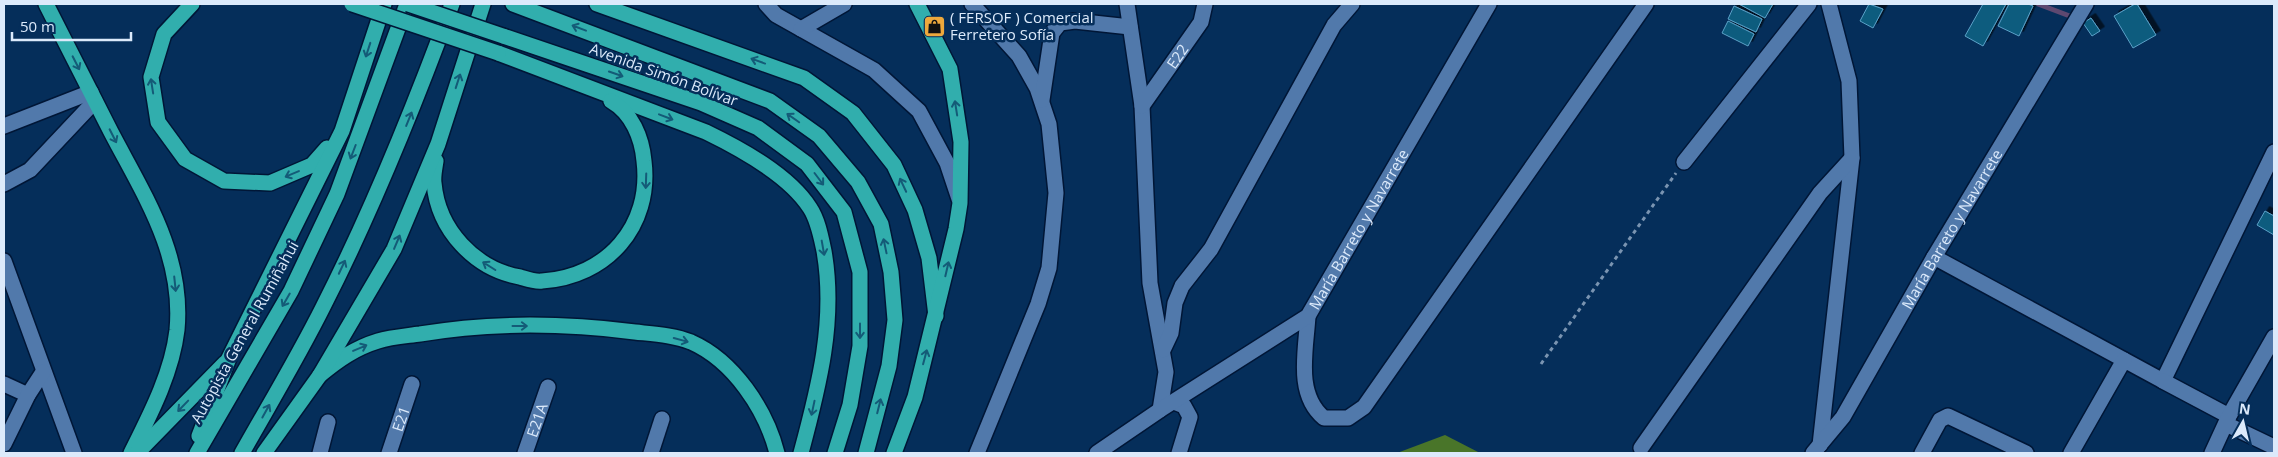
<svg xmlns="http://www.w3.org/2000/svg" width="2278" height="457" font-family="'Open Sans',sans-serif">
	<style>
		.forest { fill: #497529 }
		.lines { fill: none; stroke-linecap: round; stroke-linejoin: round }
		.stream { stroke: #5d4870; stroke-width: 5 }
		.building { fill: #0a5b7e; stroke: #5ca1c7; filter: url(#shadow) }
		.minor-casing { stroke: #001636; stroke-width: 18 }
		.highway-casing { stroke: #001636; stroke-width: 18 }
		.path { stroke: #7a94b1; stroke-width: 3; stroke-dasharray: 4 4; stroke-linecap: butt }
		.minor { stroke: #5179ab; stroke-width: 15 }
		.highway { stroke: #31aead; stroke-width: 15 }
		.highway-bridge-casing { stroke: #001636; stroke-width: 18; stroke-linecap: butt }
		.highway-bridge { stroke: #31aead; stroke-width: 15 }
		.oneway { stroke: #145b77 }
		.labels { text-anchor: middle; dominant-baseline: central; stroke-width: 5; stroke-linejoin: round; paint-order: stroke }
		.poi-label { font-size: 15px; fill: #dceafb; stroke: #052e5a; text-anchor: start }
		.street-label { font-size: 15px; fill: #dceafb; stroke: #052e5a }
	</style>
	<defs>
		<filter id="shadow"><feDropShadow dx="4.5" dy="-4.5" stdDeviation="0" flood-color="#0009"/></filter>
	</defs>
	<rect width="100%" height="100%" fill="#052e5a"/>
	<polygon class="forest" points="1445,435 1480,453 1397,453"/>
	<g class="lines">
		<polyline class="stream" points="2038,4 2075,18"/>
	</g>
	<g class="building">
		<polygon points="1739,4 1773,4 1765,18"/>
		<polygon points="1869,4 1883,9 1873,28 1860,21"/>
		<polygon points="1983,4 2006,4 1983,46 1965,36"/>
		<polygon points="2009,4 2028,4 2033,6 2019,36 1998,26"/>
		<polygon points="2135,4 2137,4 2156,35 2133,48 2114,16"/>
		<polygon points="1734,6 1762,19 1756,32 1728,19"/>
		<polygon points="2091,18 2100,31 2092,36 2083,23"/>
		<polygon points="1728,21 1754,34 1748,46 1722,33"/>
		<polygon points="2265,211 2274,216 2274,235 2257,225"/>
	</g>
	<g class="lines">
		<defs>
			<g id="minor">
				<polyline points="766,4 776,15 874,70 919,111 947,163 959,199"/>
				<polyline points="972,4 1019,56 1037,88 1049,124 1056,193 1049,268 1038,304 977,453"/>
				<polyline points="1127,4 1142,106 1150,283 1166,372 1160,410"/>
				<polyline points="801,29 844,4"/>
				<polyline points="1042,100 1052,33 1060,23 1075,21 1130,27"/>
				<path id="s1" d="M1142,106l59,-84 4,-18"/>
				<polyline points="4,126 91,92"/>
				<polyline points="1684,162 1809,4"/>
				<polyline points="4,184 30,170 95,101"/>
				<polyline points="1934,257 2163,381 2274,152"/>
				<polyline points="4,261 74,453"/>
				<path d="M1308,316c-2,34 -13,78 16,102h24l16,-11 282,-403"/>
				<polyline points="1163,350 1171,333 1175,303 1182,286 1211,249 1334,25 1352,4"/>
				<polyline points="2163,381 2229,416"/>
				<polyline points="4,384 28,395"/>
				<polyline points="1174,402 1184,406 1190,417 1179,453"/>
				<polyline points="2226,424 2274,447"/>
				<polyline points="4,444 28,395 43,372"/>
				<polyline points="1820,445 1852,158 1849,81 1829,4"/>
				<polyline points="1641,448 1820,193 1852,158"/>
				<polyline points="320,453 328,422"/>
				<path id="s2" d="M389,453l23,-69"/>
				<path id="s3" d="M525,453l23,-66"/>
				<polyline points="651,453 662,419"/>
				<path id="s4" d="M1097,453l63,-43 148,-94 181,-312"/>
				<path id="s5" d="M1813,453l30,-36 91,-160 152,-253"/>
				<polyline points="1922,453 1940,420 1948,416 2026,453"/>
				<polyline points="2071,453 2124,360"/>
				<polyline points="2212,453 2229,416 2274,337"/>
			</g>
			<g id="highway">
				<path d="M46,4c21,42 43,85 65,128 33,63 73,123 66,198 -5,43 -27,85 -46,123"/>
				<polyline points="192,4 164,34 151,77 158,122 185,159 224,181 270,183 312,165 327,148"/>
				<polyline points="513,4 770,101 819,136 858,182 881,224 891,272 895,320 889,366 866,453"/>
				<polyline points="597,4 804,78 853,113 894,165 915,210 929,258 936,316"/>
				<polyline points="503,36 701,103 758,128 807,164 844,212 860,272 860,346 850,405 835,453"/>
				<path d="M498,53l208,79c35,17 83,43 104,76 8,12 11,29 14,43 12,69 -5,135 -23,202"/>
				<path d="M436,161c-1,7 -3,15 -2,22 4,47 41,86 86,94 7,2 15,5 22,4 65,-4 110,-55 102,-120 -2,-23 -12,-48 -33,-60"/>
				<path d="M320,375c18,-15 35,-27 58,-34 13,-4 28,-5 42,-7 71,-12 144,-11 215,-2 19,2 39,3 56,10 43,19 75,68 86,111"/>
				<polyline points="199,436 229,358 342,131 384,4"/>
				<polyline points="137,453 225,363"/>
				<polyline points="197,453 291,291 337,194 407,4"/>
				<path d="M242,453c27,-48 56,-96 81,-146 50,-98 91,-200 129,-303"/>
				<polyline points="264,453 320,375 394,249 438,144 483,4"/>
				<polyline points="894,453 915,397 956,229 960,203 961,142 950,69 917,4"/>
			</g>
		</defs>
		<use href="#minor" class="minor-casing"/>
		<use href="#highway" class="highway-casing"/>
		<polyline class="path" points="1541,364 1676,173"/>
		<use href="#minor" class="minor"/>
		<use href="#highway" class="highway"/>
		<defs>
			<g id="highway-bridge">
				<polyline points="352,4 498,53"/>
				<polyline points="408,4 503,36"/>
			</g>
		</defs>
		<use href="#highway-bridge" class="highway-bridge-casing"/>
		<use href="#highway-bridge" class="highway-bridge"/>
	</g>
	<defs><path id="oneway-shaft" d="M-6 0H5M1.5-3L5.5 0L1.5 3" fill="none" stroke-width="1.6" stroke-linecap="round" stroke-linejoin="round" transform="scale(1.25)"/></defs>
	<g class="oneway">
		<use href="#oneway-shaft" transform="translate(579 28) rotate(-159)"/>
		<use href="#oneway-shaft" transform="translate(368 50) rotate(108)"/>
		<use href="#oneway-shaft" transform="translate(758 61) rotate(-160)"/>
		<use href="#oneway-shaft" transform="translate(76 63) rotate(63)"/>
		<use href="#oneway-shaft" transform="translate(616 74) rotate(19)"/>
		<use href="#oneway-shaft" transform="translate(458 81) rotate(-72)"/>
		<use href="#oneway-shaft" transform="translate(152 86) rotate(-99)"/>
		<use href="#oneway-shaft" transform="translate(956 108) rotate(-99)"/>
		<use href="#oneway-shaft" transform="translate(666 117) rotate(21)"/>
		<use href="#oneway-shaft" transform="translate(793 118) rotate(-145)"/>
		<use href="#oneway-shaft" transform="translate(409 119) rotate(-68)"/>
		<use href="#oneway-shaft" transform="translate(113 136) rotate(63)"/>
		<use href="#oneway-shaft" transform="translate(353 152) rotate(111)"/>
		<use href="#oneway-shaft" transform="translate(292 174) rotate(157)"/>
		<use href="#oneway-shaft" transform="translate(819 179) rotate(53)"/>
		<use href="#oneway-shaft" transform="translate(646 181) rotate(92)"/>
		<use href="#oneway-shaft" transform="translate(903 185) rotate(-115)"/>
		<use href="#oneway-shaft" transform="translate(397 242) rotate(-67)"/>
		<use href="#oneway-shaft" transform="translate(885 246) rotate(-102)"/>
		<use href="#oneway-shaft" transform="translate(823 248) rotate(80)"/>
		<use href="#oneway-shaft" transform="translate(489 266) rotate(-148)"/>
		<use href="#oneway-shaft" transform="translate(342 267) rotate(-65)"/>
		<use href="#oneway-shaft" transform="translate(947 269) rotate(-77)"/>
		<use href="#oneway-shaft" transform="translate(175 284) rotate(84)"/>
		<use href="#oneway-shaft" transform="translate(286 300) rotate(120)"/>
		<use href="#oneway-shaft" transform="translate(520 326)"/>
		<use href="#oneway-shaft" transform="translate(860 331) rotate(90)"/>
		<use href="#oneway-shaft" transform="translate(681 340) rotate(15)"/>
		<use href="#oneway-shaft" transform="translate(360 348) rotate(-23)"/>
		<use href="#oneway-shaft" transform="translate(925 357) rotate(-75)"/>
		<use href="#oneway-shaft" transform="translate(183 406) rotate(134)"/>
		<use href="#oneway-shaft" transform="translate(879 406) rotate(-76)"/>
		<use href="#oneway-shaft" transform="translate(813 408) rotate(102)"/>
		<use href="#oneway-shaft" transform="translate(266 411) rotate(-61)"/>
	</g>
	<defs>
		<symbol id="shop-square" viewBox="-11 -11 22 22"><rect x="-9" y="-9" width="18" height="18" rx="4" fill="#eda83c" stroke="#052e5a"/><path d="M-5-2.5h2.3a2.7 3.5 0 0 1 5.4 0H5L5.5 6h-11ZM-1.5-2.5h3a1.5 2.3 0 0 0-3 0Z" fill="#111"/></symbol>
	</defs>
	<g fill-rule="evenodd">
		<use href="#shop-square" x="922" y="14" width="25" height="25"/>
	</g>
	<g class="labels">
		<g class="poi-label">
			<text x="950" y="17">( FERSOF ) Comercial<tspan x="950" dy="17">Ferretero Sofía</tspan></text>
		</g>
		<g class="street-label">
			<text stroke="none"><textPath href="#s1" startOffset="61">E22</textPath></text>
			<text transform="translate(664 74) rotate(20)">Avenida Simón Bolívar</text>
			<text stroke="none"><textPath href="#s4" startOffset="352">María Barreto y Navarrete</textPath></text>
			<text stroke="none"><textPath href="#s5" startOffset="264">María Barreto y Navarrete</textPath></text>
			<text transform="translate(244 332) rotate(-61)">Autopista General Rumiñahui</text>
			<text stroke="none"><textPath href="#s2" startOffset="36">E21</textPath></text>
			<text stroke="none"><textPath href="#s3" startOffset="35">E21A</textPath></text>
		</g>
	</g>
	<rect width="2278" height="457" fill="none" stroke="#dceafb" stroke-width="10"/>
	<g transform="translate(2243 422) rotate(8)" stroke="#052e5a" stroke-width="4" paint-order="stroke">
	<path d="M0-4L9 19L0 12L-9 19Z" fill="#dceafb"/>
	<text y="-8" font-size="14" font-weight="bold" text-anchor="middle" fill="#dceafb">N</text>
	</g>
	<path d="M12 32v8h119v-8" fill="none" stroke="#dceafb" stroke-width="2.5"/>
	<text x="20" y="32" font-size="15" fill="#dceafb" stroke="#052e5a" stroke-width="4" paint-order="stroke">50 m</text>
</svg>
